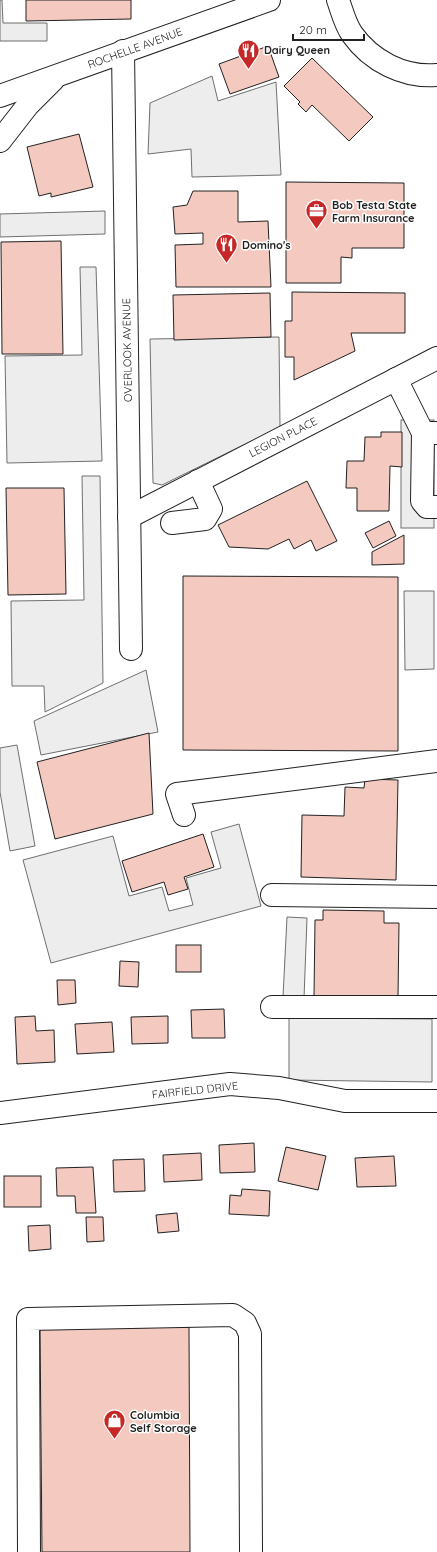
<svg xmlns="http://www.w3.org/2000/svg" width="437" height="1552" font-family="Quicksand,sans-serif">
	<style>
		.parking { fill: #ededed; stroke: #6f6f6f }
		.building { fill: #f3c9c0; stroke: #222 }
		.lines { fill: none; stroke-linecap: round; stroke-linejoin: round }
		.minor-casing { stroke: #222; stroke-width: 24 }
		.minor { stroke: #fff; stroke-width: 22 }
		.labels { text-anchor: middle; dominant-baseline: central; stroke-width: 3; stroke-linejoin: round; paint-order: stroke }
		.street-label { font-size: 11px; fill: #222; stroke: #fff }
		.poi-label { font-size: 11px; font-weight: bold; fill: #222; stroke: #fff; text-anchor: start }
	</style>
	<rect width="100%" height="100%" fill="#fff"/>
	<g class="parking">
		<polygon points="0,0 2,0 3,23 47,23 47,41 0,41"/>
		<polygon points="212,76 218,101 276,82 281,175 192,177 191,149 148,154 150,103"/>
		<polygon points="105,211 105,234 0,237 0,214"/>
		<polygon points="80,267 96,267 102,461 7,463 5,356 82,355"/>
		<polygon points="279,337 280,427 162,485 153,483 150,339"/>
		<rect x="401" y="420" width="33" height="108"/>
		<polygon points="82,476 100,476 103,683 45,712 44,686 12,686 11,601 84,600"/>
		<polygon points="404,591 434,591 434,669 405,670"/>
		<polygon points="146,670 158,732 41,755 34,721"/>
		<polygon points="17,745 35,846 10,851 0,792 0,748"/>
		<polygon points="239,824 261,906 51,963 23,860 113,836 129,896 162,887 169,911 193,905 186,878 221,868 211,832"/>
		<polygon points="287,917 307,918 304,998 283,997"/>
		<polygon points="289,1018 432,1019 432,1082 289,1080"/>
	</g>
	<g class="building">
		<polygon points="26,0 131,0 131,19 26,21"/>
		<polygon points="268,46 279,77 230,94 219,64"/>
		<polygon points="312,58 373,117 349,141 312,105 306,112 298,104 300,102 284,86"/>
		<polygon points="79,134 93,187 51,197 51,193 39,196 27,147"/>
		<polygon points="286,182 404,183 404,248 352,248 352,258 341,257 341,283 286,283"/>
		<polygon points="193,191 238,191 238,222 268,221 271,287 176,287 175,245 203,244 203,233 175,234 173,207 187,205"/>
		<polygon points="61,241 63,354 2,354 1,242"/>
		<polygon points="292,292 405,293 405,333 351,333 355,351 294,380 294,357 285,357 285,321 292,321"/>
		<polygon points="270,293 271,337 174,340 173,295"/>
		<polygon points="381,432 402,432 402,467 390,466 389,511 357,511 357,488 346,488 347,461 364,461 365,437 381,437"/>
		<polygon points="307,481 337,541 316,551 311,540 294,549 289,539 268,549 229,547 218,525"/>
		<polygon points="6,488 64,488 66,594 8,595"/>
		<polygon points="389,521 396,536 373,548 365,533"/>
		<polygon points="404,535 404,564 372,565 372,552"/>
		<polygon points="183,576 398,577 398,751 183,750"/>
		<polygon points="149,733 153,814 55,839 37,762"/>
		<polygon points="365,779 398,780 396,880 301,877 302,815 344,816 345,787 364,788"/>
		<polygon points="203,834 214,867 184,877 188,889 168,895 164,882 132,892 122,861"/>
		<polygon points="323,910 384,911 384,923 399,923 398,997 314,996 315,920 323,920"/>
		<rect x="176" y="945" width="25" height="27"/>
		<polygon points="120,961 139,962 138,987 119,986"/>
		<polygon points="57,980 75,980 76,1003 58,1005"/>
		<polygon points="224,1009 225,1038 192,1038 191,1010"/>
		<polygon points="35,1016 36,1031 54,1030 55,1062 17,1064 15,1017"/>
		<polygon points="168,1016 168,1043 132,1044 131,1017"/>
		<polygon points="112,1022 114,1052 77,1054 75,1024"/>
		<polygon points="254,1143 255,1172 220,1173 219,1145"/>
		<polygon points="286,1147 326,1156 318,1190 278,1181"/>
		<polygon points="201,1153 202,1180 164,1182 163,1155"/>
		<polygon points="394,1156 396,1186 357,1187 355,1158"/>
		<polygon points="144,1159 145,1191 114,1192 113,1160"/>
		<polygon points="93,1167 96,1213 76,1213 75,1196 57,1196 56,1168"/>
		<rect x="4" y="1176" width="37" height="31"/>
		<polygon points="242,1189 270,1191 269,1216 229,1214 230,1195 241,1196"/>
		<polygon points="177,1213 179,1231 158,1233 156,1215"/>
		<polygon points="86,1217 103,1217 104,1241 87,1242"/>
		<polygon points="50,1225 51,1249 29,1251 28,1226"/>
		<polygon points="189,1327 190,1552 42,1552 40,1329"/>
	</g>
	<g class="lines">
		<defs>
			<g id="minor">
				<path d="M338,0c4,11 7,24 14,34 19,27 52,44 85,41"/>
				<polyline points="123,51 131,649"/>
				<polyline points="0,96 269,0"/>
				<polyline points="0,141 28,105 53,80"/>
				<polyline points="396,379 423,433"/>
				<polyline points="437,433 423,433 422,501 427,507 437,507"/>
				<polyline points="129,517 437,358"/>
				<polyline points="172,523 205,519 211,509 198,481"/>
				<polyline points="184,815 177,794 437,761"/>
				<polyline points="272,895 437,897"/>
				<polyline points="272,1007 437,1007"/>
				<polyline points="0,1113 230,1084 279,1088 345,1101 437,1101"/>
				<polyline points="29,1552 28,1319 233,1315 245,1323 250,1334 251,1552"/>
			</g>
		</defs>
		<use href="#minor" class="minor-casing"/>
		<use href="#minor" class="minor"/>
	</g>
	<defs>
		<symbol id="restaurant-pin" viewBox="-11 -11 22 30"><path d="M0 17L-7.5 6A9.5 9.5 0 1 1 7.5 6Z" fill="#c62828" stroke="#fff"/><path d="M-5-6h1v4h1v-4h1v4h1v-4h1v5L-1.5 .5V6h-2V.5L-5-1ZM5-6V6H3V1.5H1.5Q1.5-4 5-6Z" fill="#fff"/></symbol>
		<symbol id="office-pin" viewBox="-11 -11 22 30"><path d="M0 17L-7.5 6A9.5 9.5 0 1 1 7.5 6Z" fill="#c62828" stroke="#fff"/><path d="M-6-3h4V-5.5h4V-3h4V5H-6ZM-1-4.5V-3h2v-1.5ZM-6 0V1H6V0Z" fill="#fff"/></symbol>
		<symbol id="shop-pin" viewBox="-11 -11 22 30"><path d="M0 17L-7.5 6A9.5 9.5 0 1 1 7.5 6Z" fill="#c62828" stroke="#fff"/><path d="M-5-2.5h2.3a2.7 3.5 0 0 1 5.4 0H5L5.5 6h-11ZM-1.5-2.5h3a1.5 2.3 0 0 0-3 0Z" fill="#fff"/></symbol>
	</defs>
	<g fill-rule="evenodd">
		<use href="#restaurant-pin" x="236" y="38" width="25" height="34"/>
		<use href="#office-pin" x="304" y="198" width="25" height="34"/>
		<use href="#restaurant-pin" x="214" y="232" width="25" height="34"/>
		<use href="#shop-pin" x="102" y="1408" width="25" height="34"/>
	</g>
	<g class="labels">
		<g class="street-label">
			<text transform="translate(135 48) rotate(-20)">ROCHELLE AVENUE</text>
			<text transform="translate(127 350) rotate(-91)">OVERLOOK AVENUE</text>
			<text transform="translate(283 437) rotate(-27)">LEGION PLACE</text>
			<text transform="translate(195 1090) rotate(-6)">FAIRFIELD DRIVE</text>
		</g>
		<g class="poi-label">
			<text x="264" y="50">Dairy Queen</text>
			<text x="332" y="205">Bob Testa State<tspan x="332" dy="13">Farm Insurance</tspan></text>
			<text x="242" y="245">Domino's</text>
			<text x="130" y="1415">Columbia<tspan x="130" dy="13">Self Storage</tspan></text>
		</g>
	</g>
	<path d="M293 34v6h71v-6" fill="none" stroke="#222222" stroke-width="2"/>
	<text x="299" y="34" font-size="12" fill="#222222" stroke="#ffffff" stroke-width="3" paint-order="stroke">20 m</text>
</svg>
